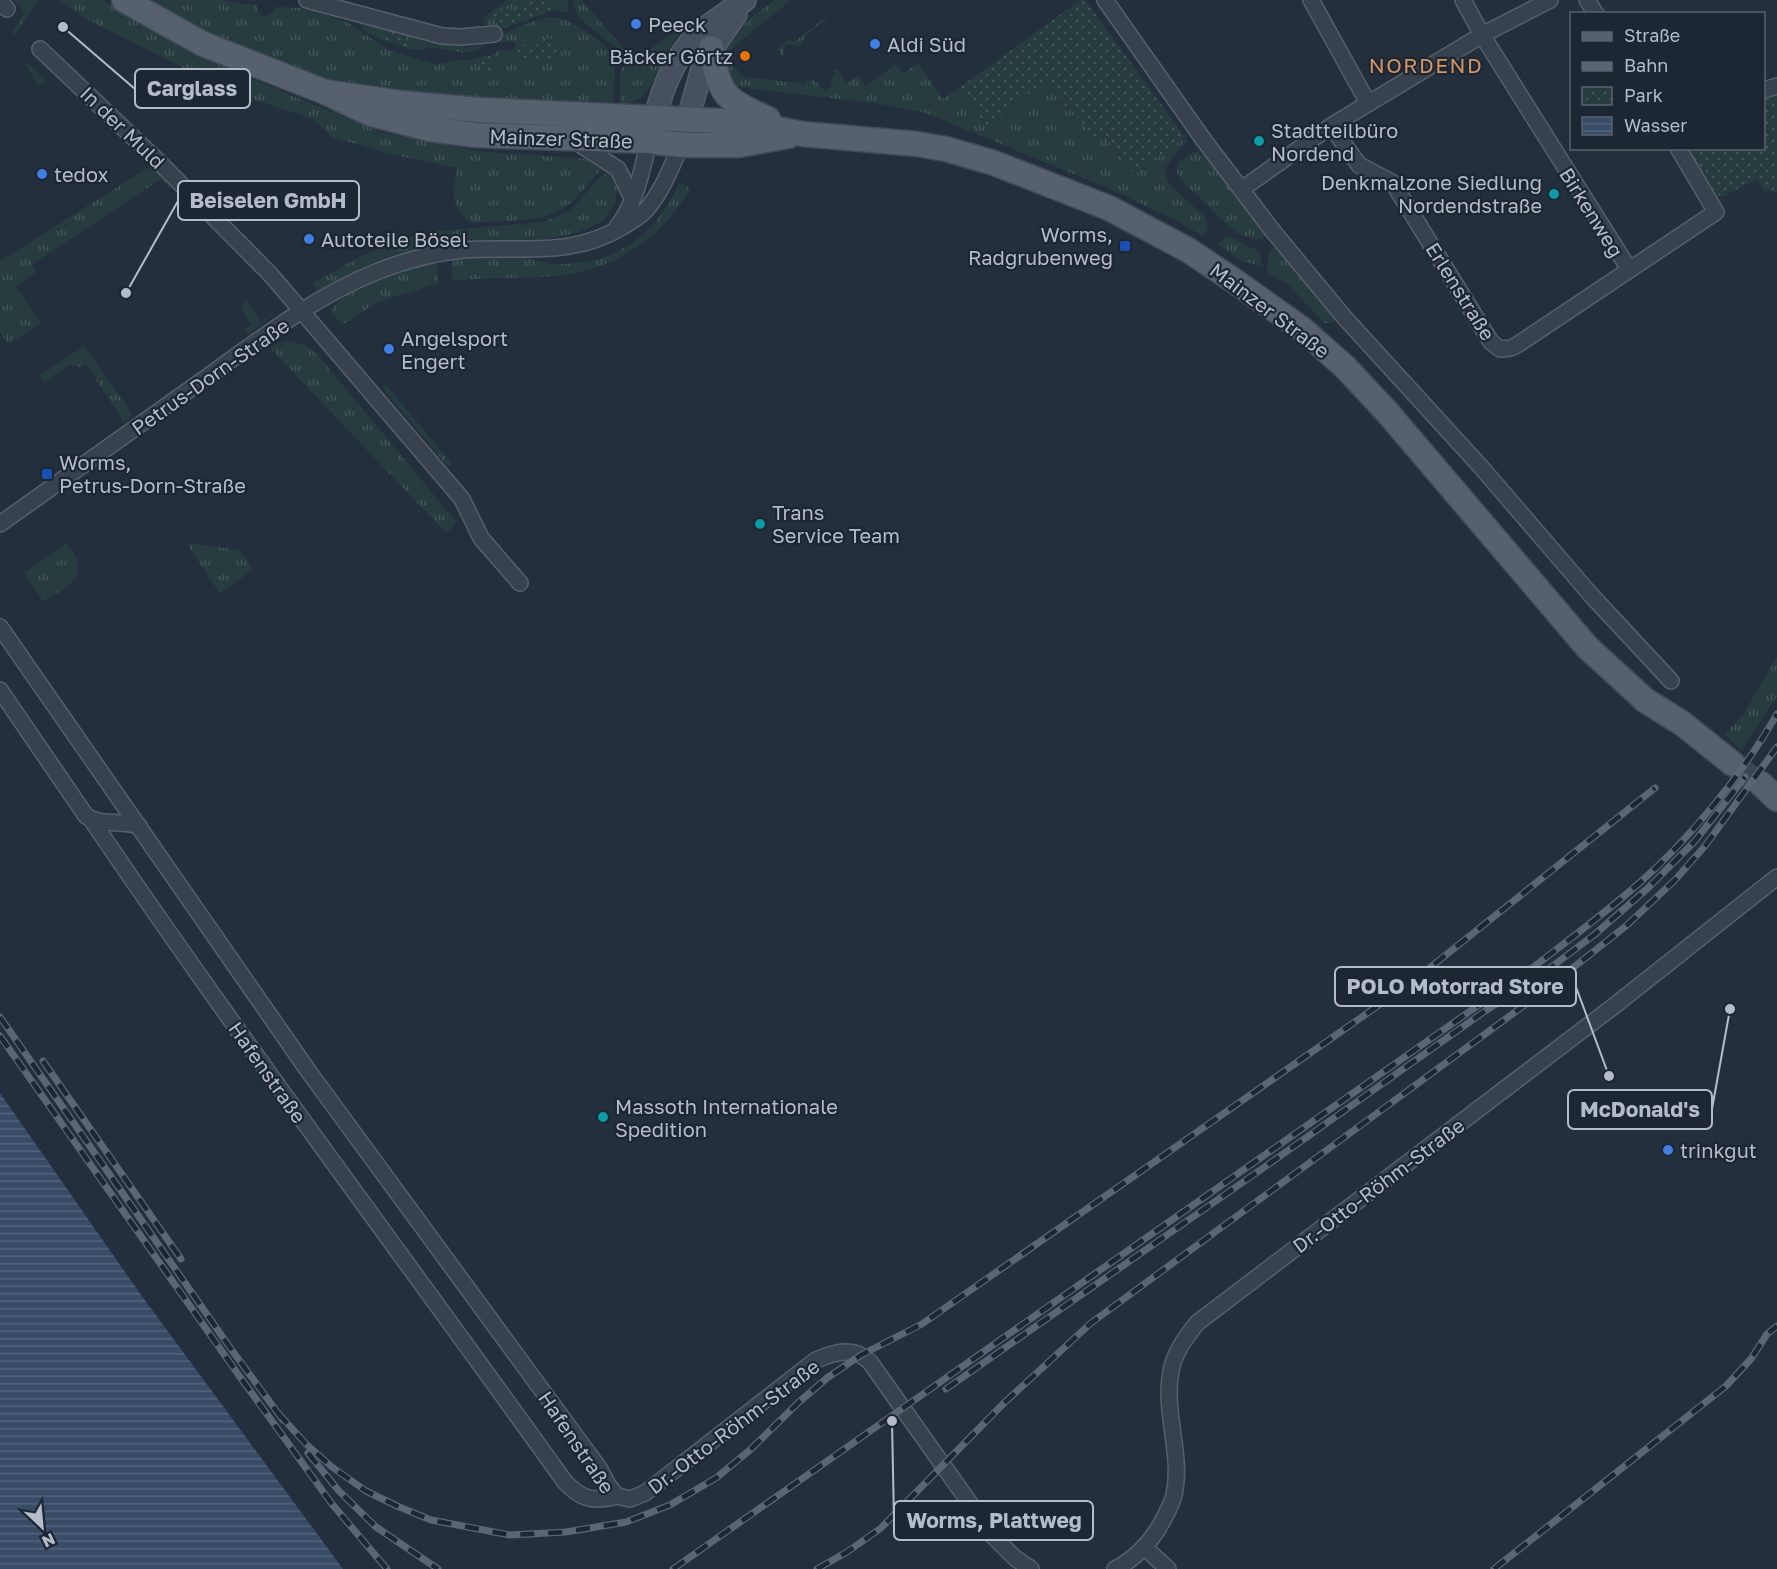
<svg xmlns="http://www.w3.org/2000/svg" width="1777" height="1569" font-family="'Golos Text',sans-serif">
	<style>
		.grass { fill: url(#grass-tufts) }
		.park { fill: url(#park-dots) }
		.water { fill: url(#water-rules) }
		.lines { fill: none; stroke-linecap: round; stroke-linejoin: round }
		.primary-tunnel { stroke: #3a4453; stroke-width: 24; stroke-dasharray: 24 12; stroke-linecap: butt }
		.street-casing { stroke: #565f6c; stroke-width: 18 }
		.secondary-casing { stroke: #565f6c; stroke-width: 24 }
		.primary-casing { stroke: #414a57; stroke-width: 27 }
		.street { stroke: #38414e; stroke-width: 15 }
		.secondary { stroke: #465061; stroke-width: 21 }
		.primary { stroke: #56606e; stroke-width: 24 }
		.rail-casing { stroke: #5a6575; stroke-width: 7 }
		.rail { stroke: #1d2633; stroke-width: 4.5; stroke-dasharray: 14; stroke-linecap: butt }
		.shop-dot { fill: #3f7fe0; stroke: #1d2633; stroke-width: 2 }
		.food-dot { fill: #e8710a; stroke: #1d2633; stroke-width: 2 }
		.culture-dot { fill: #0f9aa8; stroke: #1d2633; stroke-width: 2 }
		.transit-dot { fill: #1a4fb4; stroke: #1d2633; stroke-width: 2 }
		.labels { text-anchor: middle; dominant-baseline: central; stroke-width: 4.5; stroke-linejoin: round; paint-order: stroke }
		.poi-label { font-size: 20px; fill: #b4bcc9; stroke: #1d2633; text-anchor: start }
		.street-label { font-size: 20px; fill: #b4bcc9; stroke: #1d2633 }
		.neighbourhood-label { font-size: 21px; letter-spacing: 1.5px; fill: #d59563; stroke: #1d2633 }
		.leader { fill: none; stroke: #b4bcc9; stroke-width: 2 }
		.callout-dot { fill: #b4bcc9; stroke: #1d2633; stroke-width: 2 }
		.callout { fill: #1d2633; stroke: #b4bcc9; stroke-width: 2 }
		.callout-label { font-size: 21px; text-anchor: middle; font-weight: bold; fill: #b4bcc9 }
	</style>
	<defs>
		<pattern id="grass-tufts" width="24" height="20" patternUnits="userSpaceOnUse" patternTransform="scale(1.5)"><rect width="24" height="20" fill="#263c3f"/><path d="M3 7l-1-3M5 7V3M7 7l1-3M15 17l-1-3M17 17v-4M19 17l1-3" fill="none" stroke="#435659"/></pattern>
		<pattern id="park-dots" width="8" height="8" patternUnits="userSpaceOnUse" patternTransform="scale(1.5)"><rect width="8" height="8" fill="#263c3f"/><path d="M2 2h.1M6 6h.1" fill="none" stroke="#435659" stroke-width="1.8" stroke-linecap="round"/></pattern>
		<pattern id="water-rules" width="6" height="5" patternUnits="userSpaceOnUse" patternTransform="scale(1.5)"><rect width="6" height="5" fill="#394c67"/><path d="M0 2.5h6" fill="none" stroke="#53647b"/></pattern>
	</defs>
	<rect width="100%" height="100%" fill="#242f3e"/>
	<g class="grass">
		<polygon points="14,0 39,0 14,35 12,32 25,13"/>
		<path d="M59,0h43l72,42 86,40 120,50 98,19 107,8 19,8c-13,12 -22,27 -35,37 -27,21 -68,16 -100,19 -20,-25 -17,-25 -12,-55l-67,-14 -58,-17 -19,-18 -80,-26 -147,-74z"/>
		<path d="M137,0h86l16,4h18l1,7 5,6 9,-3 3,-7 25,1 20,4 30,12 39,26 44,14c10,1 17,-4 26,-4 8,-1 17,4 25,7l3,7 6,-19 7,-6 9,3 9,6c9,-1 17,-3 23,4h13l-10,-19 -10,3h-17l-4,-5 -13,2 -5,-6c14,-5 44,-20 57,-20 17,0 59,27 62,44 2,14 -1,32 -2,46l-132,-3 -151,-23 -65,-20z"/>
		<polygon points="507,0 527,0 525,5 516,11 509,9 493,16 496,22 504,28 492,32 483,18"/>
		<polygon points="548,0 568,0 568,11 562,12 554,10"/>
		<polygon points="573,0 581,0 627,52 633,49 625,55 622,53 578,17"/>
		<path d="M775,0h16l-59,48 -1,15 12,14 63,7 1,-4 9,1 8,10 9,-6 -2,-3 4,-11 2,-2 10,14 12,-7 7,10 30,-22 7,10 15,-11 25,36 16,-11 27,37 60,-44 22,30 4,-2 22,30 9,-6 31,42 51,-38 3,4 -13,12 -11,18 4,12 37,34 3,11 -5,8 -24,-14 -67,-32 -186,-77 -46,-9 -142,-17c-4,-5 -9,-9 -12,-15 -14,-31 29,-57 49,-72z"/>
		<polygon points="841,5 805,37 800,46 785,44 784,55 781,55 778,49 789,38 793,43"/>
		<path d="M696,18h1c-9,8 -19,16 -26,27 -17,25 -16,54 -51,62v-35l2,-4z"/>
		<path d="M358,19l108,29 20,-8 1,3c-16,18 -36,5 -56,5 -9,1 -15,4 -23,-1l-3,-11 -19,-3 -9,5 -15,-9z"/>
		<polygon points="27,62 46,81 38,86 25,63"/>
		<path d="M1192,152h6l8,5 59,76 1,3c-20,14 -52,-24 -65,-37 -7,-7 -19,-15 -23,-24 -2,-4 -1,-4 -1,-9l2,-4z"/>
		<polygon points="154,164 173,184 169,187 161,179 32,264 36,272 16,286 41,323 8,344 0,332 0,261"/>
		<polygon points="608,171 617,187 615,204 603,221 577,233 545,239 455,244 429,232 544,222 571,210 597,181"/>
		<path d="M680,182l7,4 2,4c-26,47 -71,77 -125,85 -36,5 -74,1 -111,6l-2,-17 4,-5c24,-2 50,-4 74,0 11,1 21,6 32,5 59,-1 95,-30 119,-82z"/>
		<path d="M413,236l6,9 -2,6 -99,42 -5,-10c32,-18 65,-38 100,-47z"/>
		<polygon points="1228,236 1260,252 1261,266 1242,261 1218,245 1224,237"/>
		<polygon points="1274,247 1330,313 1333,318 1333,323 1324,323 1289,285 1267,272 1269,253"/>
		<path d="M433,263l4,3 2,17 -61,19 -34,22 -3,-1 -10,-12c18,-28 71,-42 102,-48z"/>
		<polygon points="247,300 261,323 273,311 273,314 249,334 244,329 251,325 241,307"/>
		<polygon points="287,341 303,344 317,354 457,523 446,533 270,348 278,343"/>
		<polygon points="84,346 127,406 131,417 124,422 86,364 81,367 69,365 45,382 40,375"/>
		<polygon points="386,385 452,464 448,467 382,387"/>
		<path d="M66,543c4,5 9,11 11,17 8,20 -20,32 -33,42l-20,-29z"/>
		<polygon points="192,543 238,550 243,554 253,569 220,594 189,547 188,545"/>
		<polygon points="1777,656 1777,696 1741,751 1725,734 1745,712"/>
	</g>
	<g class="park">
		<path d="M527,0h21l6,10 -50,18 -10,-9v-6c8,-7 13,-4 22,-2l9,-6z"/>
		<polygon points="1080,0 1085,0 1185,137 1134,175 1104,133 1094,139 1072,110 1069,111 1046,81 986,125 959,88"/>
		<polygon points="390,31 403,33 410,49 377,38"/>
		<path d="M548,37c11,6 18,15 6,25h-13c-9,-10 -22,1 -32,-9 6,-12 22,-6 33,-9z"/>
		<polygon points="487,55 492,57 494,74 490,78 484,67 469,61"/>
		<polygon points="1777,91 1777,192 1764,191 1757,179 1724,196 1717,195 1687,149 1764,148 1764,96"/>
	</g>
	<polygon class="water" points="0,1093 141,1295 343,1569 0,1569"/>
	<g class="lines">
		<polyline class="primary-tunnel" points="1733,764 1761,784"/>
		<defs>
			<g id="street">
				<polyline points="307,0 442,36 461,37 494,34"/>
				<polyline points="1105,0 1203,139 1272,230 1344,317 1481,467 1591,595 1671,681"/>
				<polyline points="1311,0 1368,103"/>
				<polyline points="1463,0 1482,35 1629,269"/>
				<polyline points="1587,0 1596,14"/>
				<polyline points="0,2 7,9"/>
				<polyline points="40,49 158,161 270,274 462,499 481,538 520,583"/>
				<polyline points="1764,90 1777,86"/>
				<polyline points="1331,126 1359,165 1393,183 1491,342 1500,349 1511,348 1517,345 1716,212 1678,148"/>
				<polyline points="576,142 618,169 632,198"/>
				<polyline points="1242,189 1331,126 1482,35 1550,0"/>
				<path d="M617,227c19,-24 25,-57 32,-86"/>
				<path d="M0,524c69,-49 138,-98 207,-147 53,-38 107,-80 169,-105 27,-11 57,-19 87,-22 56,-4 108,8 159,-23 10,-6 21,-12 28,-22 14,-18 22,-40 31,-60"/>
				<polyline points="0,627 309,1072 599,1468 608,1485 617,1496"/>
				<path d="M0,690l86,126c15,10 37,4 53,10"/>
				<path d="M91,819c152,225 316,442 474,663 17,18 28,20 52,14"/>
				<path d="M617,1496l13,3 15,-6 171,-133c19,-8 38,-14 54,2l123,174 22,22 16,11"/>
				<polyline points="1144,1547 1168,1569"/>
				<path d="M1115,1569c18,-9 32,-23 43,-40 6,-11 13,-22 16,-34 9,-40 -11,-83 -3,-124 3,-18 15,-34 26,-48l417,-317 163,-129"/>
			</g>
			<g id="secondary">
				<path d="M651,134c8,-36 20,-75 48,-101 14,-12 31,-22 46,-33"/>
				<polyline points="683,136 705,59 736,14"/>
			</g>
			<g id="primary">
				<polyline points="124,0 203,44 325,92 371,114 429,129 476,135 649,141 681,145 739,145 788,136"/>
				<path d="M711,48c9,48 13,51 57,71"/>
				<polyline points="325,92 401,103 480,110 741,122 803,134 917,144 946,149 994,163 1109,208 1188,250 1233,280 1302,329 1345,367 1388,413 1587,647 1645,700 1683,724 1733,764"/>
				<polyline points="1761,784 1777,799"/>
			</g>
		</defs>
		<use href="#street" class="street-casing"/>
		<use href="#secondary" class="secondary-casing"/>
		<use href="#primary" class="primary-casing"/>
		<use href="#street" class="street"/>
		<use href="#secondary" class="secondary"/>
		<use href="#primary" class="primary"/>
		<defs>
			<g id="rail">
				<polyline points="0,1017 231,1349 283,1420"/>
				<polyline points="0,1036 240,1377 332,1504 387,1569"/>
				<polyline points="43,1061 181,1259"/>
				<polyline points="946,1389 1266,1166 1485,1011 1542,974 1594,935 1648,888 1695,841 1745,777"/>
				<polyline points="278,1413 306,1444 332,1467 366,1491 397,1506 431,1520 510,1535 566,1532 626,1522 670,1505 716,1478 750,1450 799,1402 827,1378 861,1355 922,1324 1412,982 1655,788"/>
				<polyline points="308,1453 339,1491 376,1527 438,1569"/>
				<path d="M673,1569l863,-604c34,-26 69,-52 101,-80 52,-45 106,-111 140,-171"/>
				<polyline points="817,1569 847,1552 881,1528 1004,1403 1091,1323 1541,993 1626,926 1674,881 1705,846 1777,747"/>
				<polyline points="1494,1569 1726,1386 1751,1359 1767,1334 1777,1326"/>
			</g>
		</defs>
		<use href="#rail" class="rail-casing"/>
		<use href="#rail" class="rail"/>
	</g>
	<g class="shop-dot">
		<circle cx="636" cy="24" r="6"/>
		<circle cx="875" cy="44" r="6"/>
		<circle cx="42" cy="174" r="6"/>
		<circle cx="309" cy="239" r="6"/>
		<circle cx="389" cy="349" r="6"/>
		<circle cx="1668" cy="1150" r="6"/>
	</g>
	<circle class="food-dot" cx="745" cy="56" r="6"/>
	<g class="culture-dot">
		<circle cx="1259" cy="141" r="6"/>
		<circle cx="1554" cy="194" r="6"/>
		<circle cx="760" cy="524" r="6"/>
		<circle cx="603" cy="1117" r="6"/>
	</g>
	<g class="transit-dot">
		<rect x="1119" y="240" width="12" height="12" rx="3"/>
		<rect x="41" y="468" width="12" height="12" rx="3"/>
	</g>
	<g class="labels">
		<g class="poi-label">
			<text x="648" y="24">Peeck</text>
			<text x="887" y="44">Aldi Süd</text>
			<text x="733" y="56" text-anchor="end">Bäcker Görtz</text>
			<text x="1271" y="130">Stadtteilbüro<tspan x="1271" dy="23">Nordend</tspan></text>
			<text x="54" y="174">tedox</text>
			<text x="1542" y="182" text-anchor="end">Denkmalzone Siedlung<tspan x="1542" dy="23">Nordendstraße</tspan></text>
			<text x="1113" y="234" text-anchor="end">Worms,<tspan x="1113" dy="23">Radgrubenweg</tspan></text>
			<text x="321" y="239">Autoteile Bösel</text>
			<text x="401" y="338">Angelsport<tspan x="401" dy="23">Engert</tspan></text>
			<text x="59" y="462">Worms,<tspan x="59" dy="23">Petrus-Dorn-Straße</tspan></text>
			<text x="772" y="512">Trans<tspan x="772" dy="23">Service Team</tspan></text>
			<text x="615" y="1106">Massoth Internationale<tspan x="615" dy="23">Spedition</tspan></text>
			<text x="1680" y="1150">trinkgut</text>
		</g>
		<g class="street-label">
			<text transform="translate(123 127) rotate(44)">In der Muld</text>
			<text transform="translate(561 138) rotate(2)">Mainzer Straße</text>
			<text transform="translate(1592 212) rotate(58)">Birkenweg</text>
			<text transform="translate(1461 291) rotate(58)">Erlenstraße</text>
			<text transform="translate(1270 310) rotate(37)">Mainzer Straße</text>
			<text transform="translate(210 376) rotate(-35)">Petrus-Dorn-Straße</text>
			<text transform="translate(268 1072) rotate(55)">Hafenstraße</text>
			<text transform="translate(1378 1185) rotate(-37)">Dr.-Otto-Röhm-Straße</text>
			<text transform="translate(733 1426) rotate(-37)">Dr.-Otto-Röhm-Straße</text>
			<text transform="translate(577 1442) rotate(56)">Hafenstraße</text>
		</g>
		<g class="neighbourhood-label">
			<text x="1426" y="65">NORDEND</text>
		</g>
	</g>
	<path class="leader" d="M63 27L135 89M126 293L178 201M1609 1076L1576 987M1730 1009L1712 1109M892 1421L894 1521"/>
	<g class="callout-dot">
		<circle cx="63" cy="27" r="6"/>
		<circle cx="126" cy="293" r="6"/>
		<circle cx="1609" cy="1076" r="6"/>
		<circle cx="1730" cy="1009" r="6"/>
		<circle cx="892" cy="1421" r="6"/>
	</g>
	<g class="callout">
		<rect x="135" y="69" width="115" height="39" rx="6"/>
		<rect x="178" y="181" width="181" height="39" rx="6"/>
		<rect x="1335" y="967" width="241" height="39" rx="6"/>
		<rect x="1568" y="1090" width="144" height="39" rx="6"/>
		<rect x="894" y="1501" width="199" height="39" rx="6"/>
	</g>
	<g class="callout-label">
		<text x="192" y="96">Carglass</text>
		<text x="268" y="208">Beiselen GmbH</text>
		<text x="1455" y="994">POLO Motorrad Store</text>
		<text x="1640" y="1117">McDonald's</text>
		<text x="994" y="1528">Worms, Plattweg</text>
	</g>
	<rect x="1570" y="12" width="195" height="138" fill="#1d2633" stroke="#59626f" stroke-width="1.5"/>
	<rect x="1582" y="32" width="30" height="9" fill="#56606e" stroke="#59626f" stroke-width="1.5"/>
	<text x="1624" y="42" font-size="18" fill="#b4bcc9">Straße</text>
	<rect x="1582" y="62" width="30" height="9" fill="#5a6575" stroke="#59626f" stroke-width="1.5"/>
	<text x="1624" y="72" font-size="18" fill="#b4bcc9">Bahn</text>
	<rect x="1582" y="87" width="30" height="18" fill="url(#park-dots)" stroke="#59626f" stroke-width="1.5"/>
	<text x="1624" y="102" font-size="18" fill="#b4bcc9">Park</text>
	<rect x="1582" y="117" width="30" height="18" fill="url(#water-rules)" stroke="#59626f" stroke-width="1.5"/>
	<text x="1624" y="132" font-size="18" fill="#b4bcc9">Wasser</text>
	<g transform="translate(42 1527) rotate(154)" stroke="#1d2633" stroke-width="4.5" paint-order="stroke">
	<path d="M0-4.5L10 22L0 15L-10 22Z" fill="#b4bcc9"/>
	<text y="-9" font-size="16" font-weight="bold" text-anchor="middle" fill="#b4bcc9">N</text>
	</g>
</svg>
